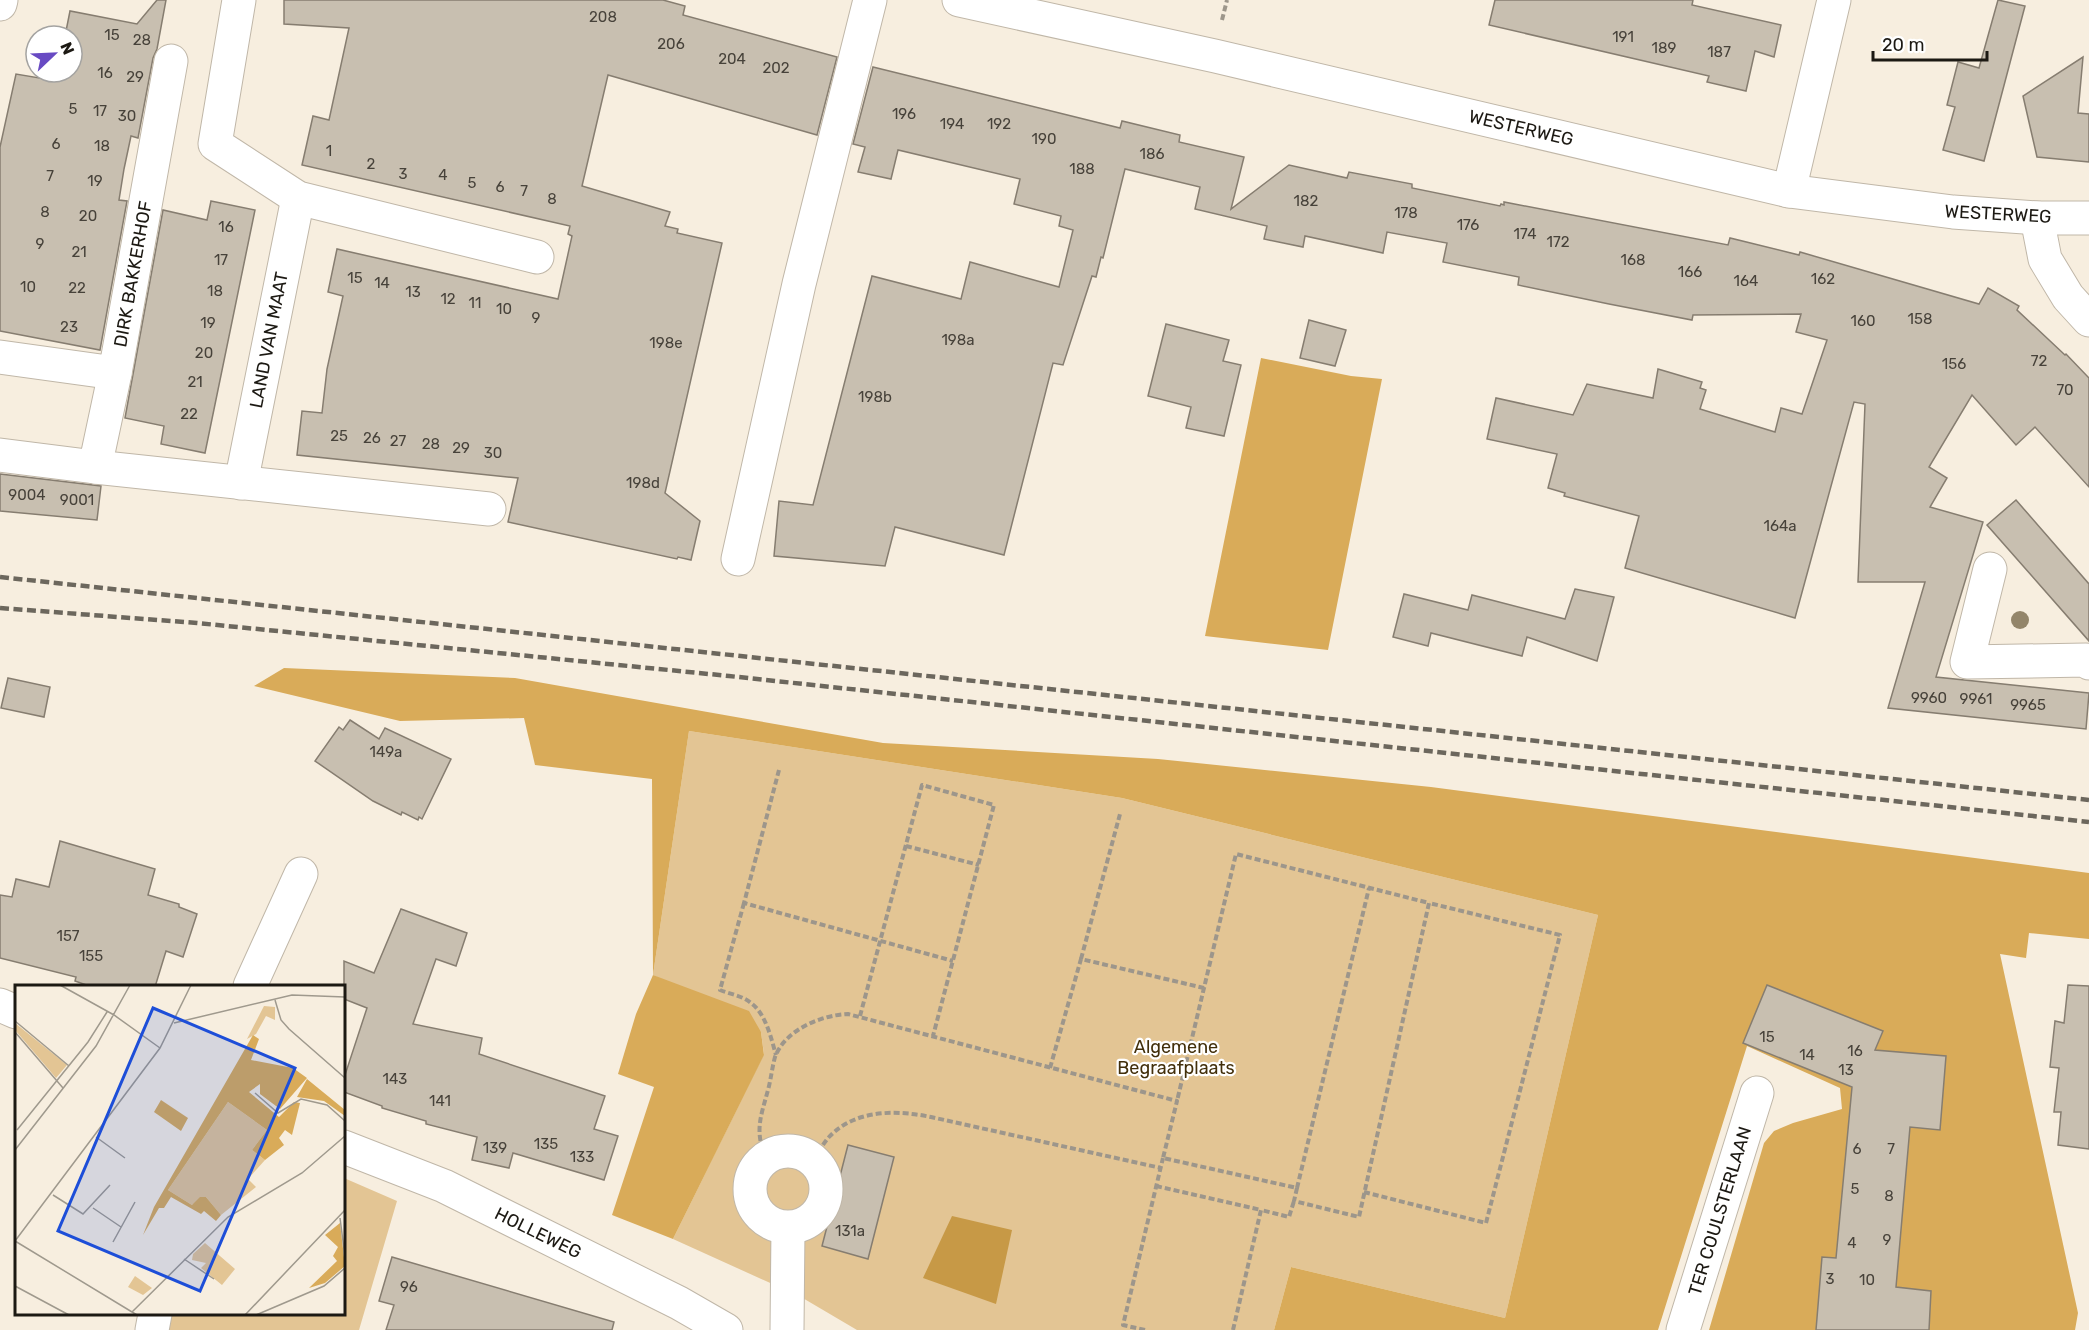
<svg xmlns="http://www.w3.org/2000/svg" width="2089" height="1330" font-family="Rubik,sans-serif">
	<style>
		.green { fill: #e3c594 }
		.forest { fill: #d9ab59 }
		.water { fill: #c79946 }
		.building { fill: #c8bfb0; stroke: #867d70; stroke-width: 1.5 }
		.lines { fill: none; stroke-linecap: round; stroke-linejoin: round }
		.minor-casing { stroke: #c0b7a8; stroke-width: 35 }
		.path { stroke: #9d968b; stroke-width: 4; stroke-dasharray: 6 3; stroke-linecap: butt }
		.minor { stroke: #fff; stroke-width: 33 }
		.rail { stroke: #6c675d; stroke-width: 4.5; stroke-dasharray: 9 4.5; stroke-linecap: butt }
		.tree { fill: #93856a }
		.labels { text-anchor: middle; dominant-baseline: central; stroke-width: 4.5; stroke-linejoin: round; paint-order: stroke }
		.number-label { font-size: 15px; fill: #47423a }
		.street-label { font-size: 18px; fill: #1c1913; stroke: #fff }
		.park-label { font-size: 18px; fill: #422f0b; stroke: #fff }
		.inset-road { fill: none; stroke: #9f998d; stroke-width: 1.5 }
		.view { fill: #1d4ed8; fill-opacity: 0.15; stroke: #1d4ed8; stroke-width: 3 }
		.inset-edge { fill: none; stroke: #1c1913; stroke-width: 3 }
	</style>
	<rect width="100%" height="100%" fill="#f7eedf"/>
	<g class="green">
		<polygon points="689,731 1122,798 1598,915 1505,1318 1291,1267 1274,1330 857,1330 801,1297 673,1239 764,1054 761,1032 653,975"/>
		<polygon points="344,1178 397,1201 359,1330 166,1330 171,1314 344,1314"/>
	</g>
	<g class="forest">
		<polygon points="1261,358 1351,376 1382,379 1328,650 1205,636"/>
		<polygon points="284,668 515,678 883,743 1158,759 1431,787 2089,873 2089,939 2029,933 2026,958 2000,954 2078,1313 2075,1330 1709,1330 1764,1143 1774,1131 1793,1123 1842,1109 1840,1088 1747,1046 1658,1330 1274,1330 1291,1267 1505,1318 1598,915 1122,798 689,731 653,975 749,1011 761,1032 764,1055 673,1239 612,1215 654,1087 618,1074 636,1014 653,975 652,779 535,765 524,718 400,721 254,686"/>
	</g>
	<polygon class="water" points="952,1216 1012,1230 996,1304 923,1278"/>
	<g class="building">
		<polygon points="157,0 166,0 157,49 153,58 138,138 131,136 124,169 119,200 127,201 100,350 0,331 0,147 16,74 57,81 58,72 72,72 72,36 65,36 70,11 137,24"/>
		<polygon points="284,0 663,0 685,6 683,15 837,57 817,135 608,75 582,186 670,212 665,226 678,229 677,233 722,243 665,493 700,521 691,560 678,557 677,559 508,522 518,478 297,455 302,411 322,413 327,369 343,296 328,292 337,249 558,299 572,236 568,234 570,226 302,165 313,116 329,120 349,28 284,24"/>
		<polygon points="1495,0 1693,0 1692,5 1781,25 1774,57 1755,51 1746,91 1707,82 1709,76 1489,25"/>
		<polygon points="1998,0 2025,6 1984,161 1943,150 1955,107 1947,105 1958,62 1979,68"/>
		<polygon points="2083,57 2078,113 2089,114 2089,162 2037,157 2023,96"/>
		<polygon points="873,67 1120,128 1122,121 1180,135 1179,142 1244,157 1231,209 1289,165 1347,178 1349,172 1412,184 1412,188 1500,206 1501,204 1504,205 1504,202 1728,245 1730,238 1799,255 1800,252 1979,304 1988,288 2019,306 2017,310 2065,355 2066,354 2089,378 2089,487 2035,427 2016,445 1972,395 1929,467 1947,478 1930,507 1983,522 1936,677 2089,693 2086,729 1888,708 1925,582 1858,582 1865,404 1854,402 1795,618 1625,568 1639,516 1564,496 1565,493 1548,488 1557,454 1487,439 1496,398 1573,415 1587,384 1653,398 1658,369 1702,382 1700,388 1706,390 1700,409 1775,432 1781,408 1802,414 1827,340 1796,332 1801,314 1693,315 1692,320 1609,304 1518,285 1519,277 1443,262 1447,243 1387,232 1383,253 1305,236 1303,247 1264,239 1267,226 1195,209 1200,187 1125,169 1103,258 1101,257 1096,277 1092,276 1063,365 1053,363 1004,555 895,527 885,566 774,556 779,501 813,505 872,276 961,299 970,262 1059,287 1073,230 1059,226 1061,216 1014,204 1020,179 898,150 891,179 858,172 865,147 853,144"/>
		<polygon points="211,201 255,210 205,453 161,444 164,426 125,418 163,210 207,220"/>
		<polygon points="1309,320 1346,330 1335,366 1300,358"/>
		<polygon points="1166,324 1229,340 1223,361 1241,365 1224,436 1186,428 1191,407 1148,396"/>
		<polygon points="0,474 101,486 97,520 0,511"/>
		<polygon points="2016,500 2089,584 2089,641 1987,525"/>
		<polygon points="1575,589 1614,597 1597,661 1527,637 1522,656 1431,633 1428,646 1393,637 1404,594 1468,610 1472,595 1565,619"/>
		<polygon points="8,678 50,687 44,717 1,708"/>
		<polygon points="350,720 379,739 385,728 451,759 422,819 419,817 418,820 402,812 401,815 373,801 315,761 339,727 343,730"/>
		<polygon points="60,841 155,869 148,895 179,904 179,907 197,914 183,957 166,951 155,987 92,987 75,981 76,977 0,958 0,895 12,897 16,879 49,887"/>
		<polygon points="401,909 467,933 456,966 436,959 413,1024 482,1038 479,1054 605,1096 594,1129 618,1136 604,1180 513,1153 509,1168 472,1160 477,1137 426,1124 426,1121 382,1108 382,1106 344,1092 344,1078 367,1008 344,999 344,961 374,973"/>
		<polygon points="1767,985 1883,1031 1875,1050 1946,1056 1940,1130 1910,1127 1896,1287 1931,1291 1929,1330 1816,1330 1822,1257 1836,1258 1852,1087 1743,1043"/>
		<polygon points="2068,985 2089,986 2089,1149 2058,1145 2061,1112 2054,1112 2059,1068 2050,1067 2055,1021 2064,1023"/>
		<polygon points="848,1145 894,1157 868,1259 822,1246"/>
		<polygon points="392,1257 614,1322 612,1330 386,1330 394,1305 379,1301"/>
	</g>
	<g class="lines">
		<defs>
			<g id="minor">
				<polyline points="239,0 215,144 298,198 537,257"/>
				<polyline points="959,0 1215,56 1789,191 1953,212 2037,218 2089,218"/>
				<polyline points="0,4 1,0"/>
				<polyline points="1789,191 1834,0"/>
				<polyline points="2037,218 2045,259 2068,297 2089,320"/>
				<polyline points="0,357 115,373 171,61"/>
				<polyline points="0,455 95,467 115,373"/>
				<polyline points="95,467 489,509"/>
				<polyline points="241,483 298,198"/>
				<polyline points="738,559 799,284 870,0"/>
				<polyline points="1990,569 1967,662 2086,660 2089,663"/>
				<polyline points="250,986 301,874"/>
				<polyline points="0,1005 16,1012"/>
				<polyline points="344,1147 444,1186 679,1303 726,1330"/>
				<circle cx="788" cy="1189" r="38"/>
				<polyline points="152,1330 155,1314"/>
				<polyline points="787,1330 788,1228"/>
				<polyline points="1683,1330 1757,1093"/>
			</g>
		</defs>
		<use href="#minor" class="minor-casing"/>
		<g class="path">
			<polyline points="1222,20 1227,0"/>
			<polyline points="779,770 744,903 953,961"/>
			<polyline points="906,846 979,865"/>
			<path d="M744,903l-24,87c10,4 23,6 31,13 15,11 20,35 25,52"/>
			<polyline points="1081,959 1120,814"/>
			<polyline points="860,1016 922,785 994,805 933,1036"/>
			<polyline points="1050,1068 1081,959 1204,988"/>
			<path d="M766,1158c-12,-27 -5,-42 2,-68 3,-11 4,-22 7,-33 10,-27 46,-42 73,-43l329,87 -14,57 134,30 -3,13 65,16 70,-314 -193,-49 -59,247"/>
			<path d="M813,1160c5,-7 10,-16 16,-23 26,-28 68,-27 102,-20l230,51"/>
			<polyline points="1156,1186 1261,1210"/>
			<polyline points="1297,1188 1369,888"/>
			<polyline points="1364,1192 1486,1223 1560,935 1429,903"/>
			<polyline points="1145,1330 1123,1325 1163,1158"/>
			<polyline points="1233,1330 1261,1210 1289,1217 1294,1201"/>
		</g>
		<use href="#minor" class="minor"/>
		<g class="rail">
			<polyline points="0,577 2089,800"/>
			<polyline points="0,608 197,623 729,676 2089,822"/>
		</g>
	</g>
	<circle class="tree" cx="2020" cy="620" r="9"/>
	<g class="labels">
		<g class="number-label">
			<text x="603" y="17">208</text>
			<text x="112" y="35">15</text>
			<text x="1623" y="37">191</text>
			<text x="142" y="40">28</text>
			<text x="671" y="44">206</text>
			<text x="1664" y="48">189</text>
			<text x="1719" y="52">187</text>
			<text x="732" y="59">204</text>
			<text x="776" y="68">202</text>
			<text x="105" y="73">16</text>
			<text x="135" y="77">29</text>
			<text x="73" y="109">5</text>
			<text x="100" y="111">17</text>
			<text x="904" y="114">196</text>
			<text x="127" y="116">30</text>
			<text x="952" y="124">194</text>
			<text x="999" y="124">192</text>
			<text x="1044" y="139">190</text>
			<text x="56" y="144">6</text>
			<text x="102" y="146">18</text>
			<text x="329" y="151">1</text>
			<text x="1152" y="154">186</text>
			<text x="371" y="164">2</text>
			<text x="1082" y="169">188</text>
			<text x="403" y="174">3</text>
			<text x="443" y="175">4</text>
			<text x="50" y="176">7</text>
			<text x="95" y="181">19</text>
			<text x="472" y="183">5</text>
			<text x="500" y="187">6</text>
			<text x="524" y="191">7</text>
			<text x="552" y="199">8</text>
			<text x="1306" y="201">182</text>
			<text x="45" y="212">8</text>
			<text x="1406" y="213">178</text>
			<text x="88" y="216">20</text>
			<text x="1468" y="225">176</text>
			<text x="226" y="227">16</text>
			<text x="1525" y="234">174</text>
			<text x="1558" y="242">172</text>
			<text x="40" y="244">9</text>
			<text x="79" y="252">21</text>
			<text x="221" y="260">17</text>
			<text x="1633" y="260">168</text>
			<text x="1690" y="272">166</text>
			<text x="355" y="278">15</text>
			<text x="1823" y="279">162</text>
			<text x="1746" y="281">164</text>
			<text x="382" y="283">14</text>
			<text x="28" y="287">10</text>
			<text x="77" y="288">22</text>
			<text x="215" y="291">18</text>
			<text x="413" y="292">13</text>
			<text x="448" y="299">12</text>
			<text x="475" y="303">11</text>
			<text x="504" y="309">10</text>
			<text x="536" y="318">9</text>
			<text x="1920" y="319">158</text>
			<text x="1863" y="321">160</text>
			<text x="208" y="323">19</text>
			<text x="69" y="327">23</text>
			<text x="958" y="340">198a</text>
			<text x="666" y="343">198e</text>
			<text x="204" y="353">20</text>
			<text x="2039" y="361">72</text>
			<text x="1954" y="364">156</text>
			<text x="195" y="382">21</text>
			<text x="2065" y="390">70</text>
			<text x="875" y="397">198b</text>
			<text x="189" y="414">22</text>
			<text x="339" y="436">25</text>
			<text x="372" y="438">26</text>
			<text x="398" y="441">27</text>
			<text x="431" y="444">28</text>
			<text x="461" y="448">29</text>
			<text x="493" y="453">30</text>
			<text x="643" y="483">198d</text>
			<text x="27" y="495">9004</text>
			<text x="77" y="500">9001</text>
			<text x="1780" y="526">164a</text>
			<text x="1929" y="698">9960</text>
			<text x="1976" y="699">9961</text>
			<text x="2028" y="705">9965</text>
			<text x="386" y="752">149a</text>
			<text x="68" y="936">157</text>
			<text x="91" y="956">155</text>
			<text x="1767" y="1037">15</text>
			<text x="1855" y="1051">16</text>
			<text x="1807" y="1055">14</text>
			<text x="1846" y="1070">13</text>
			<text x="395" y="1079">143</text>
			<text x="440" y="1101">141</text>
			<text x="546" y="1144">135</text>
			<text x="495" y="1148">139</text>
			<text x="1857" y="1149">6</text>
			<text x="1891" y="1149">7</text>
			<text x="582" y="1157">133</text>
			<text x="1855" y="1189">5</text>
			<text x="1889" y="1196">8</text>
			<text x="850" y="1231">131a</text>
			<text x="1887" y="1240">9</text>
			<text x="1852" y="1243">4</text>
			<text x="1830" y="1279">3</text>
			<text x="1867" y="1280">10</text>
			<text x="409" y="1287">96</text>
		</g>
		<g class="street-label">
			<text transform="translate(1521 128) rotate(13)">WESTERWEG</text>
			<text transform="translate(1998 214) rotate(3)">WESTERWEG</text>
			<text transform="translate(133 274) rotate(-80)">DIRK BAKKERHOF</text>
			<text transform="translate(269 340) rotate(-79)">LAND VAN MAAT</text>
			<text transform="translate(1720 1211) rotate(-73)">TER COULSTERLAAN</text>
			<text transform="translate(538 1233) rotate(26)">HOLLEWEG</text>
		</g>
		<g class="park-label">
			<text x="1176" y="1047">Algemene<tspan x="1176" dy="21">Begraafplaats</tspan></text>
		</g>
	</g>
	<g transform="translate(15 985)">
		<rect width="330" height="330" fill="#f7eedf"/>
		<path d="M249,21l11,1v13l-9,-4 -10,18 -9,5zM0,38l52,42 -11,13 -41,-48zM213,117l39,28 -15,20 13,10 -17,19 8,8 -35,28 -15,-18 -14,8 -24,-15zM190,258l30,26 -13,16 -21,-17 5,-5 -14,-3 1,-6zM120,291l17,12 -9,7 -15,-8z" fill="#e3c594"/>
		<path d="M238,50l6,4 -8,21 42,8 14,10 -27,31 -20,-15v-10l-11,8 30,25 15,-15 6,1 -8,32 -7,-5 -6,8 5,7 -19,15 -13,-10 15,-20 -39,-28 -60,88 24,15 8,-8h6l15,18 -5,6 -12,-10 -3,3 -30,-17 -7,11h-5l-16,27 11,-28zM292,94l38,31v6l-21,-15 -27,-4zM146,115l27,18 -7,13 -27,-19zM325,238l5,43 -20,17 -16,5 28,-27 -4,-5 5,-9 -13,-12z" fill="#d9ab59"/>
		<path class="inset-road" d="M45,0l54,30 46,33M260,15l6,20 8,9 56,49M0,36l54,45M159,38l118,-28 53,2M0,47l48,56M240,108l23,20 23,-14 26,6 18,16M2,145l71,-88 19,-30M81,152l29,21M0,165l81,-104 34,-61M38,210l30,19 27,-29M78,223l28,19M325,233l5,39M0,256l145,-193 31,-63M0,256l122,74M98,257l22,-40M169,274l30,20M0,301l54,29M117,327l96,-95 74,-44 43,-37M230,330l100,-105M241,330l68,-29 21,-18"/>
		<path class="view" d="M138,23l142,60 -95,223 -142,-60z"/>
		<rect width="330" height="330" class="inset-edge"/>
	</g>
	<g transform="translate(54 54) rotate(67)"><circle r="28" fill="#ffffff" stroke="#a4a3a1" stroke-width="1.5"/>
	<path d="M0-4.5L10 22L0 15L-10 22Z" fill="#684ac3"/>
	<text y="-9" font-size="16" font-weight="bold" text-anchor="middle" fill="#1c1913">N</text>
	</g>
	<path d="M1873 51v9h114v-9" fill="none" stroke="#1c1913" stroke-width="3"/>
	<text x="1882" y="51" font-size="18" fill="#1c1913" stroke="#ffffff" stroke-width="4.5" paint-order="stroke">20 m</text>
</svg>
